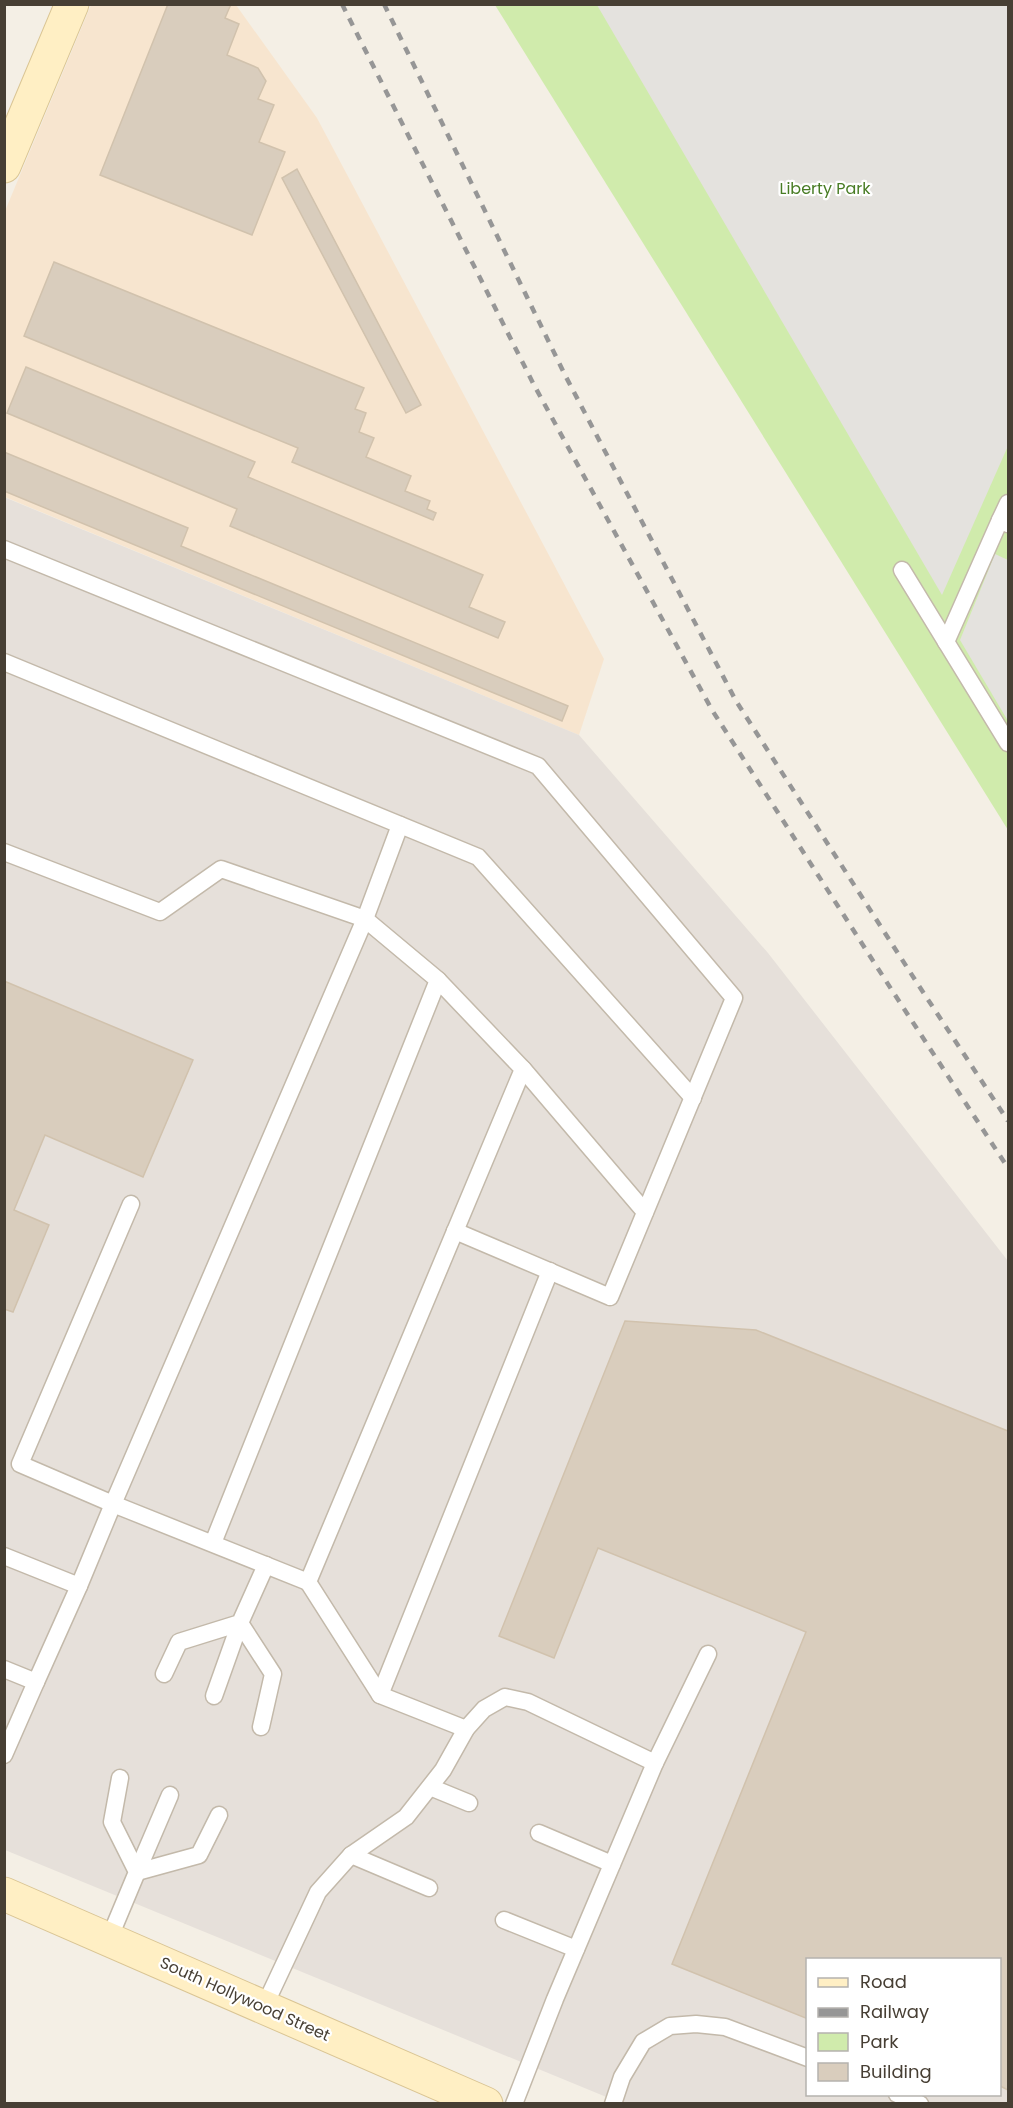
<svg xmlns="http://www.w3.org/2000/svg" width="1013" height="2108" font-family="Poppins,sans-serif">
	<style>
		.commercial { fill: #f7e5cf }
		.industrial { fill: #e6e0da; fill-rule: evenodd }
		.green { fill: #d0ebac }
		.parking { fill: #e4e2de }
		.building { fill: #d9cdbd; stroke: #d1c2ad; stroke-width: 1.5 }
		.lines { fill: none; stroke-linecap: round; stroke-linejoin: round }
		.lane-casing { stroke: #c3b9aa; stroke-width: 19 }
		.secondary-casing { stroke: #dac594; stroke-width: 35 }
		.lane { stroke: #fff; stroke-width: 16 }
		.secondary { stroke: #ffefc4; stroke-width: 33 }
		.rail { stroke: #969696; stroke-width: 4.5; stroke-dasharray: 8 8; stroke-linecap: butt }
		.labels { text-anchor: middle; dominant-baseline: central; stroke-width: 4.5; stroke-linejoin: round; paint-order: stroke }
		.park-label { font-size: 16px; fill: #487c24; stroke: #fff }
		.street-label { font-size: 16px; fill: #473f34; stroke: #fff }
	</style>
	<rect width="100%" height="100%" fill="#f4efe5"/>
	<polygon class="commercial" points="91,5 236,5 317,118 604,659 579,735 5,497 5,211"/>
	<path class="industrial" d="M4,497l575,238 189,218 240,308v842h-387l-616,-253zM808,1960h192v134h-192z"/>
	<polygon class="green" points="495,5 1008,5 1008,830"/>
	<g class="parking">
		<polygon points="597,5 1008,5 1008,446 942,595"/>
		<polygon points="995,554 1008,560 1008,721 960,640"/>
	</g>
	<g class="building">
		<polygon points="168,4 231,4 225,18 239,24 227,55 258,68 266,81 258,99 274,105 259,142 285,152 252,235 100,175"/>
		<polygon points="297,169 421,405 406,413 282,178"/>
		<polygon points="54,262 364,388 355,409 366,413 359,432 374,438 366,457 411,476 405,491 430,501 427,509 436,513 433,520 292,462 298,448 24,336"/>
		<polygon points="26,367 255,462 248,477 483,575 469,607 505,622 498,638 230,526 237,509 7,413"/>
		<polygon points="4,452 188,528 181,546 568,706 562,721 4,491"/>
		<polygon points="4,981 193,1060 143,1177 45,1135 14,1210 49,1225 13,1312 4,1309"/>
		<polygon points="625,1321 756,1330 1008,1431 1008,2090 1000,2086 1000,1960 808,1960 808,2019 672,1964 806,1632 598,1548 554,1658 499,1636"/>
	</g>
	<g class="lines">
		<defs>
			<g id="lane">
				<polyline points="1000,520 1008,503"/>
				<polyline points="4,549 538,766 734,998 610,1297 455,1231"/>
				<polyline points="902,570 1008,743"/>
				<polyline points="946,642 1000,520 1008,524"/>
				<polyline points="4,662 478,857 693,1098"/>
				<polyline points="4,852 160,912 221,869 365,919 400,825"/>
				<polyline points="523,1069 645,1212"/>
				<polyline points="131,1204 20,1464 113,1504 365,919 438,980 213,1543"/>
				<polyline points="4,1556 79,1586 113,1504 308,1582 523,1069 438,980"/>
				<polyline points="308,1582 380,1695"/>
				<polyline points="240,1623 273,1674 261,1727"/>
				<polyline points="4,1669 36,1682 79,1586"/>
				<polyline points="164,1674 179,1642 240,1623 266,1565"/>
				<polyline points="214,1696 240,1623"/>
				<polyline points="466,1729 380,1695 550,1271"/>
				<polyline points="4,1755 36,1682"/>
				<polyline points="430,1787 469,1803"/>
				<polyline points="539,1833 612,1864"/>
				<polyline points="351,1855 429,1888"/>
				<polyline points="137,1872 199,1855 219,1815"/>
				<polyline points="137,1872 170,1795"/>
				<polyline points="504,1920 576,1949"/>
				<polyline points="109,1939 137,1872 112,1822 120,1778"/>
				<polyline points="264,2007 318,1892 351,1855 406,1817 443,1770 466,1729 484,1709 505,1697 528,1702 655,1763"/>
				<polyline points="897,2094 920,2104"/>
				<polyline points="514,2104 555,1999 655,1763 708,1654"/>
				<polyline points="613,2104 622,2077 643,2042 670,2026 696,2024 725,2027 808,2058"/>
			</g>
			<g id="secondary">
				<polyline points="4,166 72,4"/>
				<polyline points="4,1894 486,2104"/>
			</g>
		</defs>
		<use href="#lane" class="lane-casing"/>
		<use href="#secondary" class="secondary-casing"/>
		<use href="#lane" class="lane"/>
		<use href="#secondary" class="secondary"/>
		<g class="rail">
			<polyline points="342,4 534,385 712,710 895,995 1008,1168"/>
			<polyline points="384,4 565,375 736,701 919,986 1008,1121"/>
		</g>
	</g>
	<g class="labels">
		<g class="park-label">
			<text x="825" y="188">Liberty Park</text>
		</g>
		<g class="street-label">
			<text transform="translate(245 1999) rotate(24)">South Hollywood Street</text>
		</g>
	</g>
	<rect width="1013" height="2108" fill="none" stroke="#473f34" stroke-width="12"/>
	<rect x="806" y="1958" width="195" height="138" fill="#ffffff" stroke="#b5b2ae" stroke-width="1.5"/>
	<rect x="818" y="1978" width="30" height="9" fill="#ffefc4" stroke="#b5b2ae" stroke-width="1.5"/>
	<text x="860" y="1988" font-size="18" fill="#473f34">Road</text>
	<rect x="818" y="2008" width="30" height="9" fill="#969696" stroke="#b5b2ae" stroke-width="1.5"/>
	<text x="860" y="2018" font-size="18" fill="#473f34">Railway</text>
	<rect x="818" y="2033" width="30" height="18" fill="#d0ebac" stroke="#b5b2ae" stroke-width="1.5"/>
	<text x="860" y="2048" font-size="18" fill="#473f34">Park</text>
	<rect x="818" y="2063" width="30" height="18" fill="#d9cdbd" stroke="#b5b2ae" stroke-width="1.5"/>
	<text x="860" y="2078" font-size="18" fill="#473f34">Building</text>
</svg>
